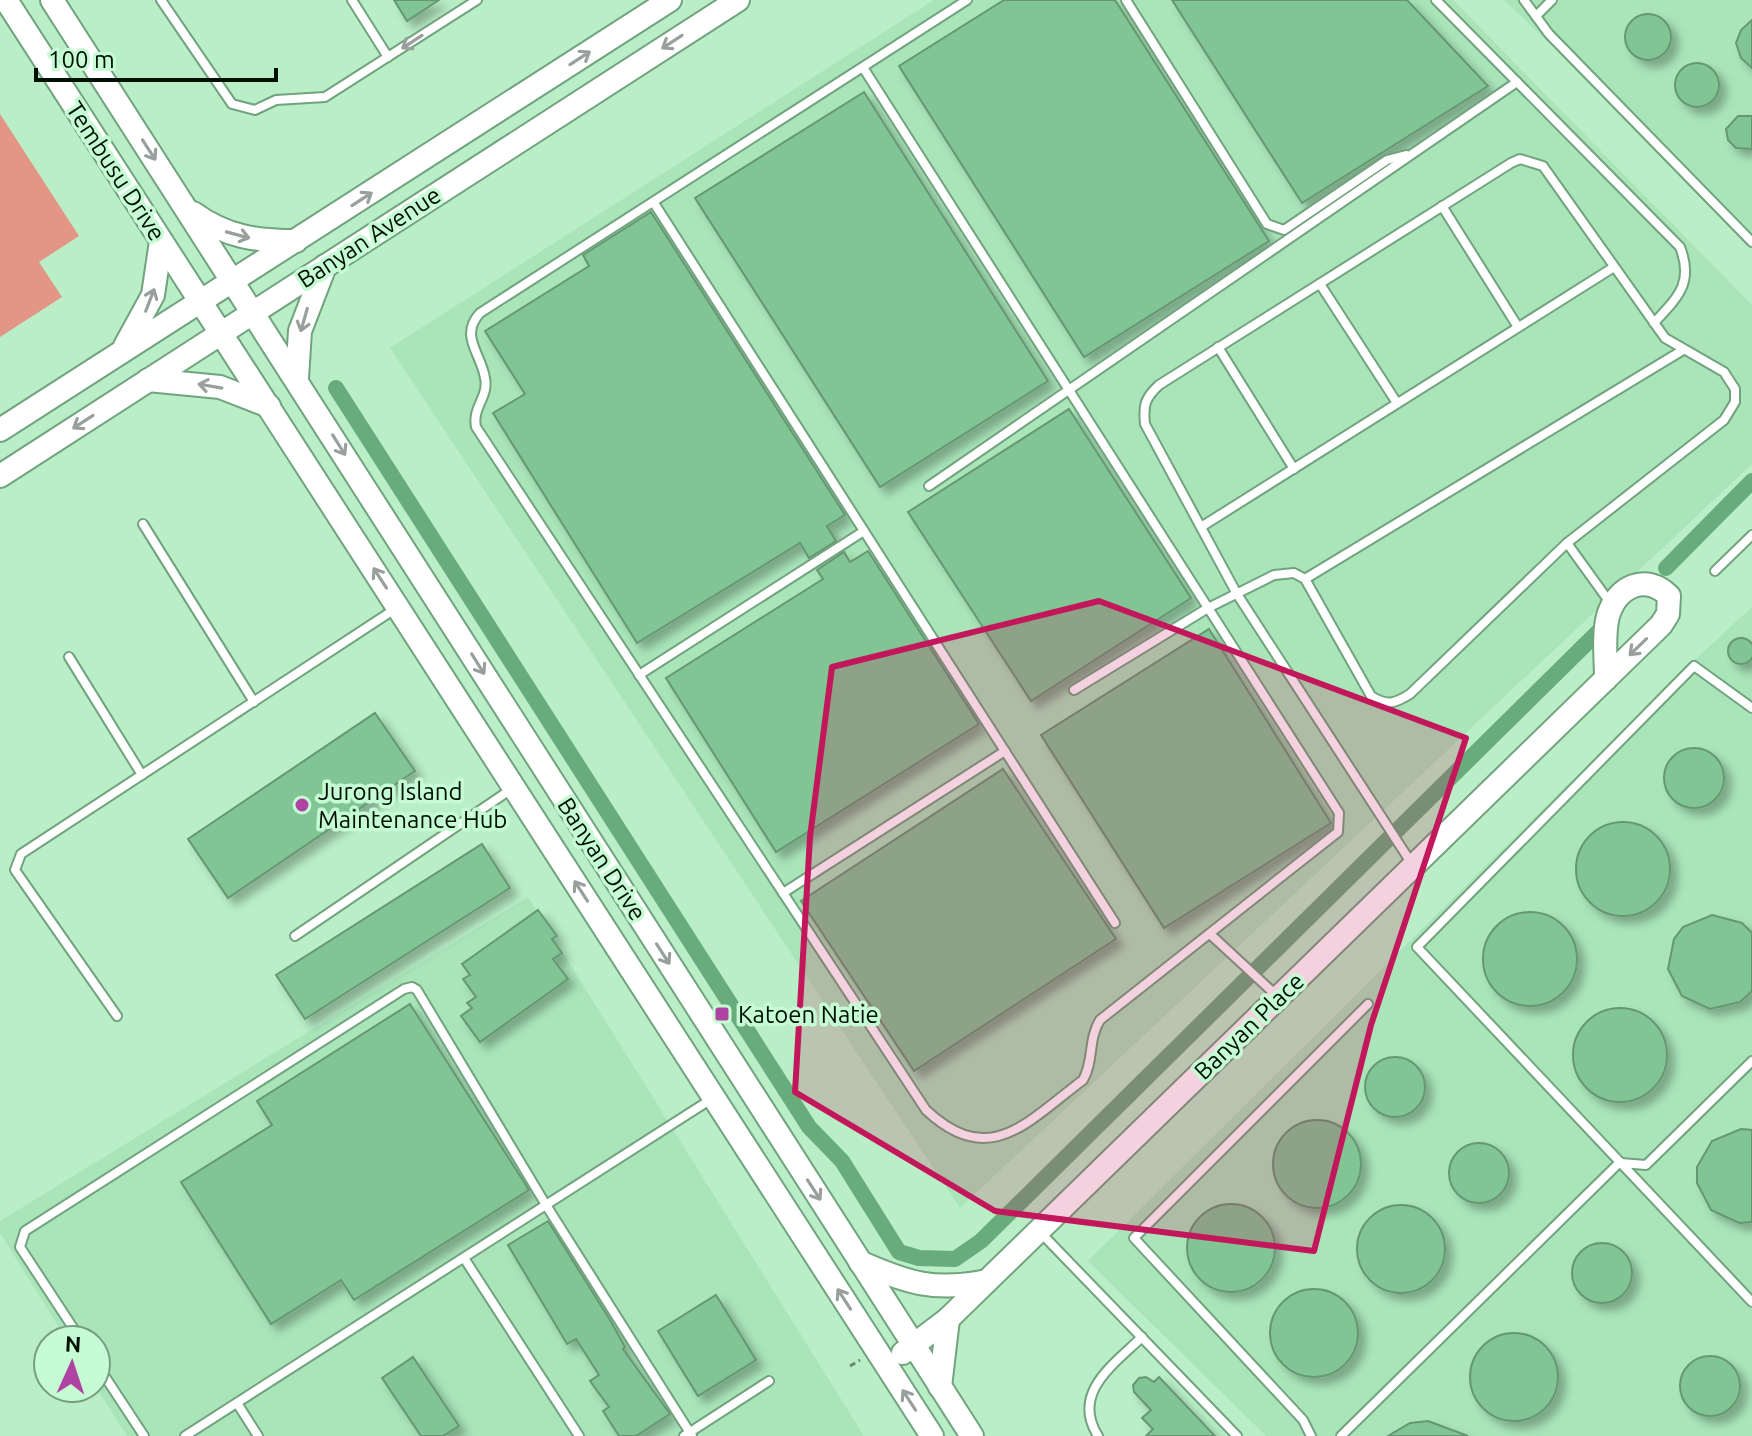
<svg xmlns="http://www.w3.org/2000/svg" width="1752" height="1436" font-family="Ubuntu,sans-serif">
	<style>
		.built { fill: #a9e5b9 }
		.green { fill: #e39685 }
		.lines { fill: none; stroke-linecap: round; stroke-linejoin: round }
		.canal { stroke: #68ac7c; stroke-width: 16 }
		.building { fill: #81c594; stroke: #669773; stroke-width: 2; filter: url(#shadow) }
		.lane-casing { stroke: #71a37e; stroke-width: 12 }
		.secondary-casing { stroke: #71a37e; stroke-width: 26 }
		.path { stroke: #668a6f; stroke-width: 3; stroke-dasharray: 6 4; stroke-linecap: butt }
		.lane { stroke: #fff; stroke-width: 8 }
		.secondary { stroke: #fff; stroke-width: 22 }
		.oneway { stroke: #999f9b }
		.marked { fill: #c2185b; fill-opacity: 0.2; stroke: #c2185b; stroke-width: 6; stroke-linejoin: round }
		.poi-dot { fill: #af43a2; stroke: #c6fcd4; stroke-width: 3 }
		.labels { text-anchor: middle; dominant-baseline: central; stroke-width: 7; stroke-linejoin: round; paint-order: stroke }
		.street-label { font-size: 24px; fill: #001004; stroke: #c6fcd4 }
		.poi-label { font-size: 24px; fill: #001004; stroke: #c6fcd4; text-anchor: start }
	</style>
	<defs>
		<filter id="shadow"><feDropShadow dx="7" dy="7" stdDeviation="4" flood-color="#0004"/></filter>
	</defs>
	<rect width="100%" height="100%" fill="#b9eec7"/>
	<g class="built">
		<polygon points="934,0 1453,0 1752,305 1752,464 960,1208 390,348"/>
		<polygon points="1504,0 1752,0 1752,235"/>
		<polygon points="1752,607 1752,1436 1266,1436 1088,1261 1669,684"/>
		<polygon points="528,897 864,1436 127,1436 96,1387 96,1340 67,1340 0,1233 0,1221"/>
	</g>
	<polygon class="green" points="0,114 79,236 39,262 62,297 0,337"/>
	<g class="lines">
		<g class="canal">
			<polyline points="336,388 809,1127 842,1161 899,1252 919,1258 955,1259 981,1241 1599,631"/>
			<polyline points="1666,568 1752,481"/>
		</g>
	</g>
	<g class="building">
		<polygon points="394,0 439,0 407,21"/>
		<polygon points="1004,0 1115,0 1269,241 1084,357 899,66"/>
		<polygon points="1172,0 1407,0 1488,86 1302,203"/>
		<circle cx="1648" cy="37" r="23"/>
		<polygon points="1752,20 1752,68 1741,58 1736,43 1741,30"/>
		<circle cx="1697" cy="85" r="22"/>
		<polygon points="864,92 1048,381 880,487 695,198"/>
		<polygon points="1738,116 1752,116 1752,149 1736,148 1728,140 1726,129"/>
		<polygon points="651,212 845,515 827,526 836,541 809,558 800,543 637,643 493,413 525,394 485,331 589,266 583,255"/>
		<polygon points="1069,409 1191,598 1031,701 908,512"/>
		<polygon points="868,551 979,724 776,852 666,678 823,579 817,570 844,552 850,562"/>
		<polygon points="1209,629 1331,823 1164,928 1041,735"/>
		<circle cx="1741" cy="651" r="13"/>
		<polygon points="375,713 415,771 228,898 188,839"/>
		<circle cx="1694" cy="778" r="30"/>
		<polygon points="1003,769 1116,939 914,1071 801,901"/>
		<circle cx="1623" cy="869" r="47"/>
		<polygon points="482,844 510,888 305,1019 276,975"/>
		<polygon points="538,910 557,936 552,939 562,953 553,959 568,979 480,1042 461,1016 472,1008 467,1003 476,997 463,979 470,975 462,964"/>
		<circle cx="1530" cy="959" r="47"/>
		<polygon points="1712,915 1742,923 1752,933 1752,991 1740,1002 1710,1009 1682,996 1668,969 1674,939 1683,927"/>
		<polygon points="410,1004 529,1190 354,1300 341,1280 271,1324 181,1182 272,1125 257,1101"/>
		<circle cx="1620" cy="1055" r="47"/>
		<circle cx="1395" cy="1087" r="30"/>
		<circle cx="1317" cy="1164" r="44"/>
		<polygon points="1741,1129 1752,1130 1752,1222 1739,1223 1711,1210 1697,1183 1697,1167 1712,1141"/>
		<circle cx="1479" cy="1173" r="30"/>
		<circle cx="1231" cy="1248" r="44"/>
		<circle cx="1401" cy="1249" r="44"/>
		<polygon points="548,1221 610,1320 625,1347 623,1349 670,1414 636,1436 619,1436 603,1411 609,1407 590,1381 599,1375 576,1339 567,1344 508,1245"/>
		<circle cx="1602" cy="1273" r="30"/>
		<circle cx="1314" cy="1333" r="44"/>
		<polygon points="716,1295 756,1360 698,1396 658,1331"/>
		<circle cx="1514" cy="1377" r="44"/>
		<circle cx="1710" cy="1386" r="30"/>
		<polygon points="413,1357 459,1426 443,1436 421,1436 382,1378"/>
		<polygon points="1146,1377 1154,1382 1159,1377 1215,1436 1146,1436 1153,1429 1142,1418 1151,1410 1134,1392 1133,1385 1139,1378"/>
		<polygon points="1428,1421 1468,1436 1388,1436 1410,1423"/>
	</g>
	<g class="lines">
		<defs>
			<g id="lane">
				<polyline points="161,0 232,104 255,110 276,100 325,97 477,0"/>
				<polyline points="352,0 388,57"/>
				<polyline points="1126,0 1267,224 1284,230 1387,160 1406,155"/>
				<path d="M1436,0l244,247c14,36 -2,50 -26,76"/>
				<polyline points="1524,0 1549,34 1752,242"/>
				<polyline points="1536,16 1552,0"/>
				<path d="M864,69l475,744 -1,19 -238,188c-12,19 -6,41 -17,60 -55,41 -93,90 -157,30l-450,-683c-4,-20 13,-30 9,-49 -4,-25 -26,-42 -5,-65l487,-313"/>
				<polyline points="654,203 1115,923"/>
				<polyline points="1442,206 1518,327"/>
				<polyline points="1320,284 1397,403"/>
				<polyline points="1218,347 1294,469"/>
				<polyline points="929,486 1517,82"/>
				<polyline points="143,524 254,702"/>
				<polyline points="1201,527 1614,267"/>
				<polyline points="1567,543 1611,604"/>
				<polyline points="1715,571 1752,535"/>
				<polyline points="1305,579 1683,350"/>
				<polyline points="69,657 142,775"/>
				<polyline points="639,675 864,531"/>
				<path d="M1074,690l134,-82 66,-33 20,-2 11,6 66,117c16,10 23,8 39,-2l157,-151 157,-123 11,-18v-13l-11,-17 -59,-34 -122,-172 -23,-7 -9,4 -352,222c-14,13 -16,20 -14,39l92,170 175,270"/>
				<polyline points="1752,708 1694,666 1417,947 1752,1302"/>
				<polyline points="783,893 1005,751"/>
				<polyline points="1210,934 1277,996"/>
				<polyline points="295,936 513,788"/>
				<polyline points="117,1016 15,870 21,854 395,609"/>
				<polyline points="1621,1163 1646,1165 1752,1061"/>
				<polyline points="1040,1232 1237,1436"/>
				<polyline points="464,1258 579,1436"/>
				<polyline points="81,1340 20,1247 25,1231 404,989 412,987 417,990 546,1205 692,1436"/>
				<polyline points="96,1363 144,1436"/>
				<polyline points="237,1403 258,1436"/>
				<polyline points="185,1436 713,1098"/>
				<polyline points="684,1436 769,1381"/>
				<path d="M1098,1436c-27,-43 15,-71 44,-99"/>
				<polyline points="1311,1436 1303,1420 1134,1238 1368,1004"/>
				<polyline points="1341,1436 1620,1162"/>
			</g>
			<g id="secondary">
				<polyline points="6,0 932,1436"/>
				<polyline points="52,0 972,1436"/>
				<path d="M193,213c33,24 63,28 103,28"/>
				<polyline points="125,346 153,295 161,241"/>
				<polyline points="297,378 300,331 325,266"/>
				<polyline points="148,380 220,387 269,406"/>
				<polyline points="0,430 670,0"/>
				<polyline points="0,476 738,0"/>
				<path d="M860,1262c47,21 75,30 127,19"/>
				<path d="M903,1353l45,-34 713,-694 7,-11 1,-18c-23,-23 -52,-10 -61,20 -5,19 -2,43 -2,63"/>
				<polyline points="940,1387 948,1319"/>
			</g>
		</defs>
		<use href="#lane" class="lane-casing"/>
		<use href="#secondary" class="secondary-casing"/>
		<polyline class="path" points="850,1366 860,1360"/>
		<use href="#lane" class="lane"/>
		<use href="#secondary" class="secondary"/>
	</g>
	<defs><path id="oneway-shaft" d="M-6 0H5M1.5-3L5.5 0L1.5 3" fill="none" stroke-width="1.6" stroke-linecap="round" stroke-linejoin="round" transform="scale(2)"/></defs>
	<g class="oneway">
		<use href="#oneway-shaft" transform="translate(412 42) rotate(147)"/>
		<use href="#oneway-shaft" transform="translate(672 42) rotate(147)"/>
		<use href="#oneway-shaft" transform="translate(580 58) rotate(-33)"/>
		<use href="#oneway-shaft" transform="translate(149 150) rotate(57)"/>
		<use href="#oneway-shaft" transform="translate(362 199) rotate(-33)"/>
		<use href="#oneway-shaft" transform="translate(238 235) rotate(15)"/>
		<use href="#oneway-shaft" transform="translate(150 300) rotate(-69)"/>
		<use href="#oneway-shaft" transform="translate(304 320) rotate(106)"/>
		<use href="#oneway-shaft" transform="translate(210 386) rotate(-170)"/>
		<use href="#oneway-shaft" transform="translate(83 422) rotate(147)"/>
		<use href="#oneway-shaft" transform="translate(339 445) rotate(58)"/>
		<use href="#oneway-shaft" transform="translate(380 578) rotate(-123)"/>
		<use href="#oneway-shaft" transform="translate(1638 647) rotate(136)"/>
		<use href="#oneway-shaft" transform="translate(478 664) rotate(58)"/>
		<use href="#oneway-shaft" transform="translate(581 891) rotate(-123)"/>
		<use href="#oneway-shaft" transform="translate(663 954) rotate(57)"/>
		<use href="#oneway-shaft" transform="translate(814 1190) rotate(57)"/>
		<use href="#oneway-shaft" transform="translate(844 1299) rotate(-123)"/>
		<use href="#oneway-shaft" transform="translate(909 1400) rotate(-123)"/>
	</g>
	<path class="marked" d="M1099,601l367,137 -95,287 -57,226 -319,-40 -200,-119 15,-255 22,-170z"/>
	<g class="poi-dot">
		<circle cx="302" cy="805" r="8"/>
		<rect x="714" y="1006" width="16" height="16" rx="4"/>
	</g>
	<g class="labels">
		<g class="street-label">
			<text transform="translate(116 171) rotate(57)">Tembusu Drive</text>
			<text transform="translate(369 237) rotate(-33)">Banyan Avenue</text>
			<text transform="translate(602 859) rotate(57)">Banyan Drive</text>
			<text transform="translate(1249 1026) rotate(-44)">Banyan Place</text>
		</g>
		<g class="poi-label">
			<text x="318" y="791">Jurong Island<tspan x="318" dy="28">Maintenance Hub</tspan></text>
			<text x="738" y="1014">Katoen Natie</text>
		</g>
	</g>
	<g transform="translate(72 1364) rotate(3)"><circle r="38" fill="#c6fcd4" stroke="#779e81" stroke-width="2"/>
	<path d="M0-6L14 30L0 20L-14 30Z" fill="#af43a2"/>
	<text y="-12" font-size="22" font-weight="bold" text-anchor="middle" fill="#001004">N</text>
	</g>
	<path d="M36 68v12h240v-12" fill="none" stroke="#001004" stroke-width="4"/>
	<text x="48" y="68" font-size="24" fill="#001004" stroke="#c6fcd4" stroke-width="6" paint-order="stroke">100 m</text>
</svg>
